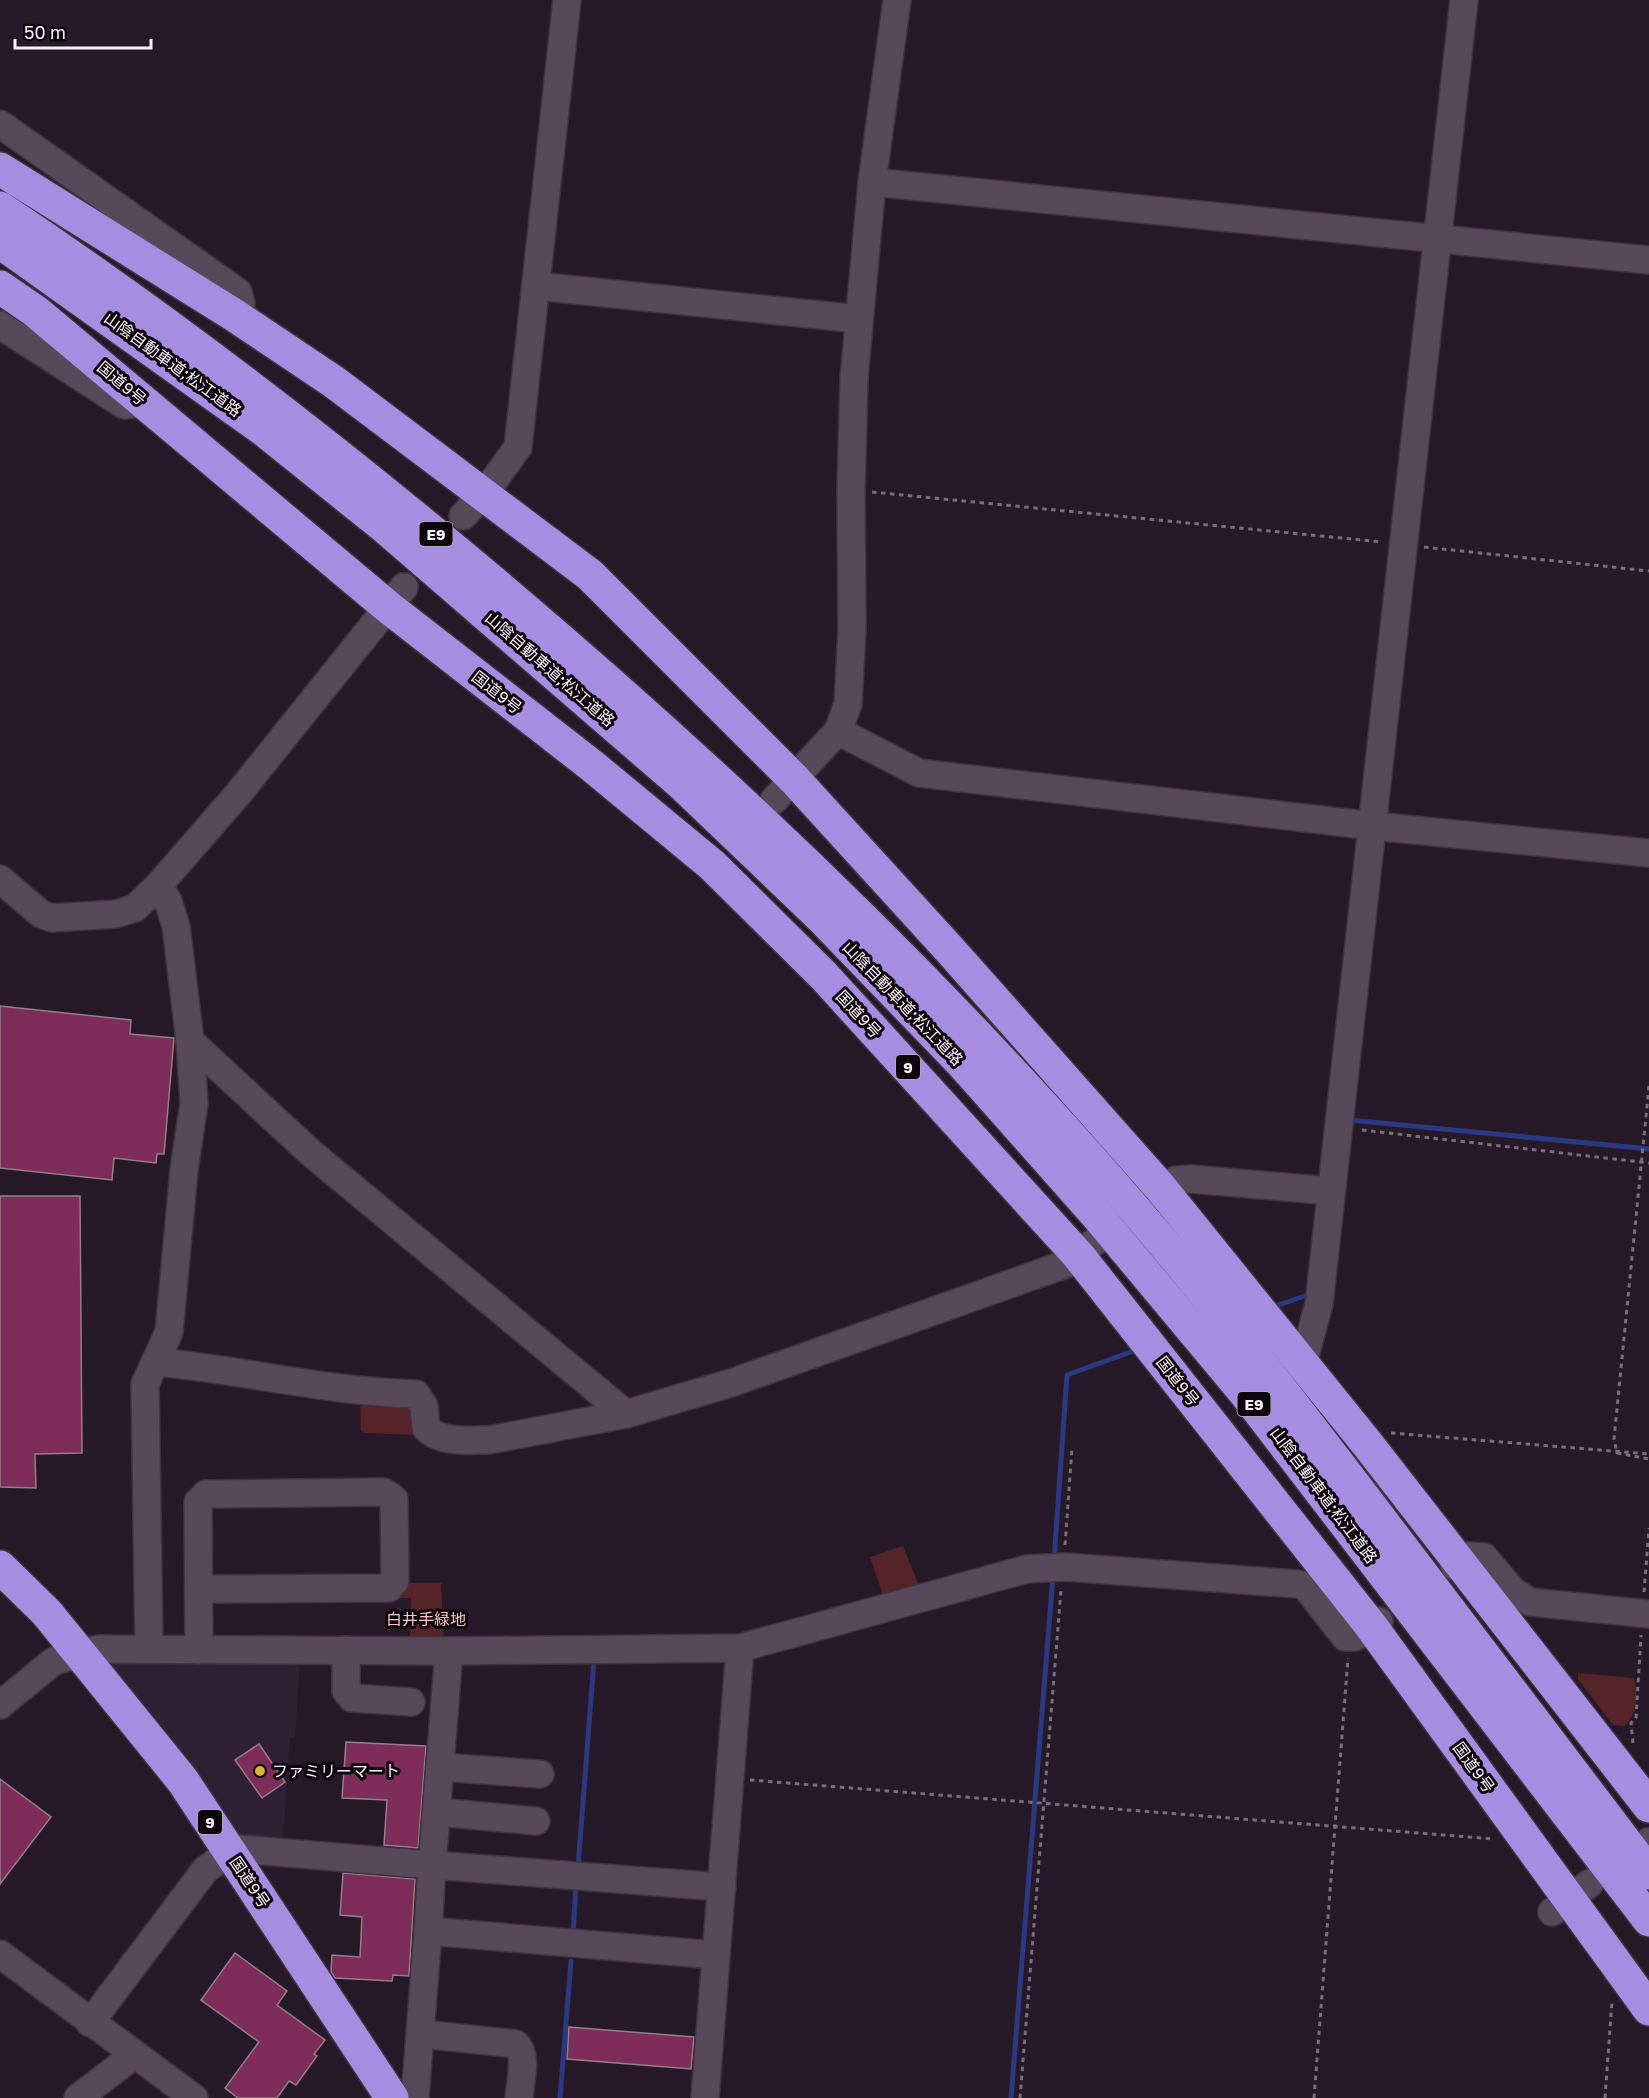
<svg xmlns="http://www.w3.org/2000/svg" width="1649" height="2098" font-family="'Golos Text','Noto Sans JP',sans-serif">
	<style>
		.built { fill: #302033 }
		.green { fill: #562329 }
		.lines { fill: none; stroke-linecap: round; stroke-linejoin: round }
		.stream { stroke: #2a3982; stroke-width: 5 }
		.building { fill: #7e2d5b; stroke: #957e89; stroke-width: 1.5 }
		.minor-casing { stroke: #3e3440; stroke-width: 30 }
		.highway-casing { stroke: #3e3440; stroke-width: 36 }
		.path { stroke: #796e7a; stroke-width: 3; stroke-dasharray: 4.5 4.5; stroke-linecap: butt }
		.minor { stroke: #574959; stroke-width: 27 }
		.highway { stroke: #a68de2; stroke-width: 33 }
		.poi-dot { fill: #d8b434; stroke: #0c070d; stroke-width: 2 }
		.labels { text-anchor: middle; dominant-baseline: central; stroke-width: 6; stroke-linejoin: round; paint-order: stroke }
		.shield { fill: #0c070d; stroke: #b3abb4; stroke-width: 1.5 }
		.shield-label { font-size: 15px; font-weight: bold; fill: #faf1fb }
		.street-label { font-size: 16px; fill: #faf1fb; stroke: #0c070d }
		.park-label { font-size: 16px; fill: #f7c2c5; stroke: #0c070d }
		.poi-label { font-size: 16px; fill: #faf1fb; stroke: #0c070d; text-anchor: start }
	</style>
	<rect width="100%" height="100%" fill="#261a28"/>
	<polygon class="built" points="300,1661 295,1737 290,1738 283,1840 236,1836 108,1664 109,1662"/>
	<g class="green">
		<polygon points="408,1397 417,1435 364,1433 361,1430 360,1399"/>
		<polygon points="903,1546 919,1586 884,1598 870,1557"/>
		<polygon points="404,1583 441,1583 444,1641 410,1640 411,1598 396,1598"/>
		<path d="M1578,1673l56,5c4,14 3,39 -10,48l-11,-1 -35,-46z"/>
	</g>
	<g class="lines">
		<g class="stream">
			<polyline points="1350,1124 1350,1120 1649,1149"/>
			<polyline points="1278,1305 1311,1294"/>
			<polyline points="1054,1561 1067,1375 1136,1350"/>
			<polyline points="578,1867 594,1660"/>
			<polyline points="573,1937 576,1883"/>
			<polyline points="560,2098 571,1961"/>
			<polyline points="1011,2098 1053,1576"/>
		</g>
	</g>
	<g class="building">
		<polygon points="0,1006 131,1020 130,1034 174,1038 164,1154 157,1154 156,1163 114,1158 112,1180 0,1168"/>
		<polygon points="0,1196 80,1196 82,1453 35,1454 36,1488 0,1487"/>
		<polygon points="346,1742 426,1746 418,1848 384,1845 387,1800 342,1798"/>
		<polygon points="259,1744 285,1782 262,1798 235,1760"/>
		<polygon points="0,1779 51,1817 0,1884"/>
		<polygon points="343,1873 415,1879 409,1976 393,1975 392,1981 335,1978 331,1972 332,1955 360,1957 362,1917 340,1915"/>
		<polygon points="235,1953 287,1991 277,2005 325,2040 314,2054 317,2056 296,2085 289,2081 277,2098 238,2098 225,2088 259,2042 201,2000"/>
		<polygon points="569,2027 694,2037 691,2069 567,2059"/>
	</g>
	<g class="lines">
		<defs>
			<g id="minor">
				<polyline points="0,124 238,292 241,303 234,315"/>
				<polyline points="872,182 1649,260"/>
				<polyline points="536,286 859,319"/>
				<polyline points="0,325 124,405 147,403"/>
				<polyline points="463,516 484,494 518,447 567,0"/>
				<polyline points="838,731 919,773 1373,826 1649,853"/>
				<polyline points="774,800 838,731 848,704 852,630 851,490 854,378 872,182 897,0"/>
				<polyline points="0,879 41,914 52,918 116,914 135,908 158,886 238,794 404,587"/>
				<polyline points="190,1041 311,1153 626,1414"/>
				<polyline points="1151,1194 1176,1180 1191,1179 1331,1191"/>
				<path d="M156,1362c88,8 173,30 260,32l8,12 2,22c14,15 43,12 63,12l137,-26 105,-31 335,-119 32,-25"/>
				<polyline points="1303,1363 1319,1304 1464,0"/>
				<polyline points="1454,1566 1469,1556 1484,1557 1513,1591 1530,1602 1649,1614"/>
				<polyline points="199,1589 389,1588 395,1581 394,1499 384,1492 206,1494 198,1502 199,1650"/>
				<polyline points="149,1649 145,1384 169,1332 184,1170 194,1103 190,1041 176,926 168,901 158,886"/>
				<polyline points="346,1650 346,1691 352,1698 411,1702"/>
				<polyline points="449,1651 432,1865 722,1887"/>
				<polyline points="0,1705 54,1661 99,1649 449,1651 740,1648 1027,1569 1065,1567 1298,1584 1306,1587 1345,1637 1355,1637 1379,1621"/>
				<polyline points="440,1767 540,1774"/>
				<polyline points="437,1812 536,1821"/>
				<polyline points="1648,1842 1649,1842"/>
				<polyline points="1552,1912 1590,1883"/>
				<polyline points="0,1954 194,2098"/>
				<polyline points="90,2023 205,1870 230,1852 239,1849 432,1865 428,1931"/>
				<path d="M422,2034l94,10c12,11 4,38 3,54"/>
				<polyline points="78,2098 134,2055"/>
				<polyline points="415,2098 428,1931 715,1955"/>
				<polyline points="705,2098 740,1648"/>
			</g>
			<g id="highway">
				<polyline points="0,169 234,315 334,382 590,575 794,779 950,950 1160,1187 1369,1446 1649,1806"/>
				<path d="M0,208c174,116 340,245 500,380 220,186 429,385 618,602 94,108 180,221 266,334 88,116 177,233 265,349"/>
				<polyline points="0,242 264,430 387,529 683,785 822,918 962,1063 1095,1213 1246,1394 1649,1920"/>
				<polyline points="0,287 35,311 388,607 591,765 712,865 824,976 1078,1255 1371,1626 1649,2009"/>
				<polyline points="0,1567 47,1613 183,1781 392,2098"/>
			</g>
		</defs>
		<use href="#minor" class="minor-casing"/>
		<use href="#highway" class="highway-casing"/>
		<g class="path">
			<polyline points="872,492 1382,542"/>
			<polyline points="1424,547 1649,571"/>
			<polyline points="1649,1086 1614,1439 1617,1453 1649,1459"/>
			<polyline points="1362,1130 1649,1163"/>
			<polyline points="1391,1433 1649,1454"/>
			<polyline points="1065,1545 1072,1448"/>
			<polyline points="1644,1592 1649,1528"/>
			<polyline points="1633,1743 1631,1723 1636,1718 1641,1635"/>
			<polyline points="750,1780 1494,1839"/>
			<polyline points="1020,2098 1061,1590"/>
			<polyline points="1314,2098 1348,1658"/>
			<polyline points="1605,2098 1612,2001"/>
		</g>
		<use href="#minor" class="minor"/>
		<use href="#highway" class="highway"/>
	</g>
	<circle class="poi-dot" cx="260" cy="1771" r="6"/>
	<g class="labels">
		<g class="shield">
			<rect x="419.5" y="522" width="33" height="24" rx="4.5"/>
			<rect x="896" y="1055" width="24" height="24" rx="4.5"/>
			<rect x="1237.5" y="1392" width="33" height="24" rx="4.5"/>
			<rect x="198" y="1810" width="24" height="24" rx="4.5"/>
		</g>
		<g class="shield-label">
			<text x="436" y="534">E9</text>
			<text x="908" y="1067">9</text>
			<text x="1254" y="1404">E9</text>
			<text x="210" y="1822">9</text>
		</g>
		<g class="street-label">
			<text transform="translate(173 364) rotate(36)">山陰自動車道;松江道路</text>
			<text transform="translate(122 383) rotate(40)">国道9号</text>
			<text transform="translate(550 669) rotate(41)">山陰自動車道;松江道路</text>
			<text transform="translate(497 692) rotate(38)">国道9号</text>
			<text transform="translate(903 1003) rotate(46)">山陰自動車道;松江道路</text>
			<text transform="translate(859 1014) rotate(47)">国道9号</text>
			<text transform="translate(1178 1381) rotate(52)">国道9号</text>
			<text transform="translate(1324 1495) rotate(53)">山陰自動車道;松江道路</text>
			<text transform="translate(1474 1767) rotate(54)">国道9号</text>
			<text transform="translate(250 1882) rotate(56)">国道9号</text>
		</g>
		<g class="park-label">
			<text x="426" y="1619">白井手緑地</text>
		</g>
		<g class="poi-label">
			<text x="272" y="1771">ファミリーマート</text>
		</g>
	</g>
	<path d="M15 39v9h136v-9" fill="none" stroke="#faf1fb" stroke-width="3"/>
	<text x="24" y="39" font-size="18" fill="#faf1fb" stroke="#0c070d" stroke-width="4.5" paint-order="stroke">50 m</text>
</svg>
